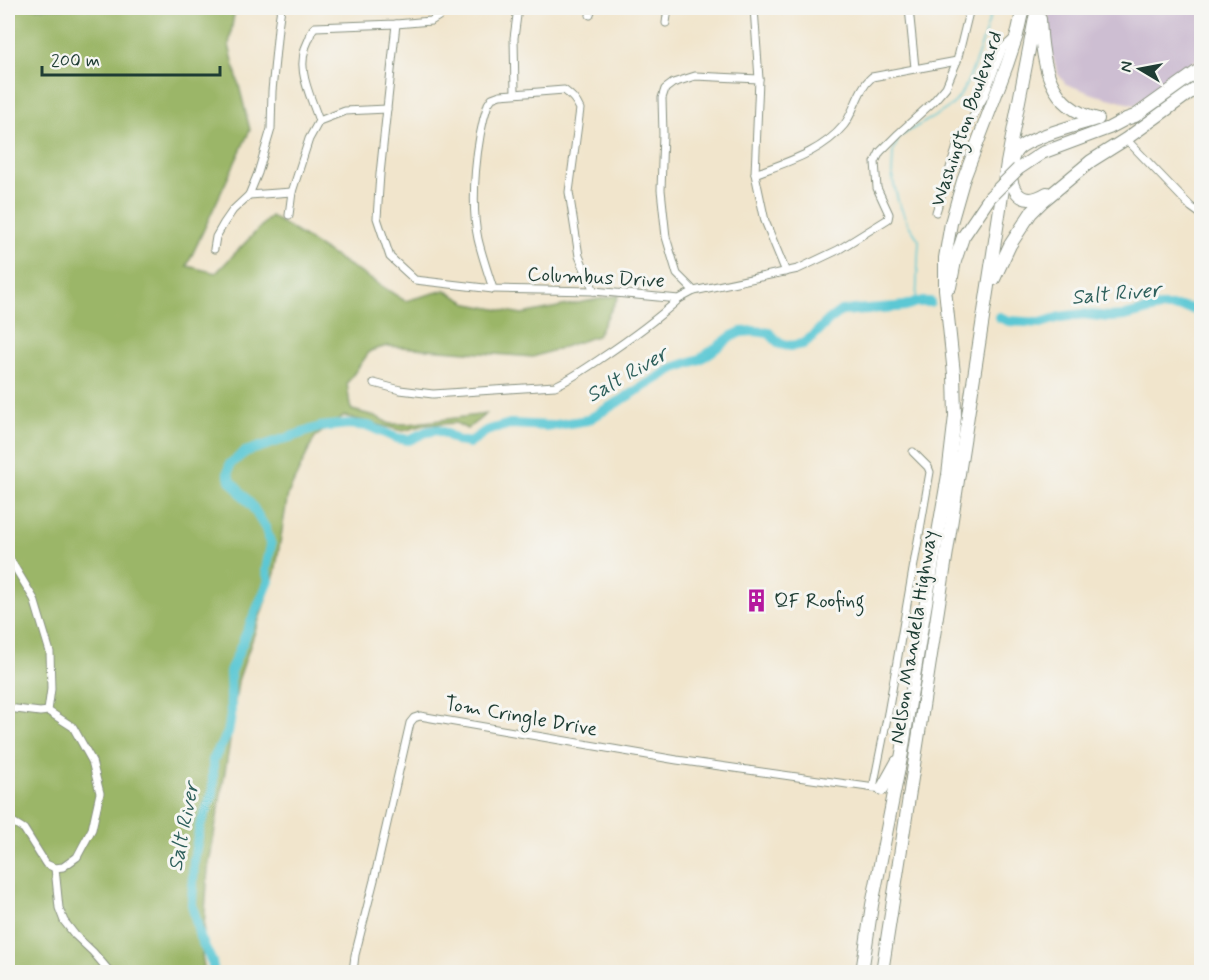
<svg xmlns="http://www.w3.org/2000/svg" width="1209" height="980" font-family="Mynerve,sans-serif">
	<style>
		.industrial { fill: #cdbed2 }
		.forest { fill: #9bb667; stroke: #5d7a4e; stroke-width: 1.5 }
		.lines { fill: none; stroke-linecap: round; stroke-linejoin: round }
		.stream { stroke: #5cc8d4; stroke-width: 1.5 }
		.river { stroke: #5cc8d4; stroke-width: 10 }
		.street-casing { stroke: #889180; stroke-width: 9 }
		.highway-casing { stroke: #889180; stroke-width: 14 }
		.street { stroke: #fff; stroke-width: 7 }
		.highway { stroke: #fff; stroke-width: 12 }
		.highway-bridge-casing { stroke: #889180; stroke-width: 14; stroke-linecap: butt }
		.highway-bridge { stroke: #fff; stroke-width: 12 }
		.labels { text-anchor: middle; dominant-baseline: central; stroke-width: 6; stroke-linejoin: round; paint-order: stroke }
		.street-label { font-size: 20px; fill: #1f3d34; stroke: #f6f6f2 }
		.poi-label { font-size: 20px; fill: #1f3d34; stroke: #f6f6f2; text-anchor: start }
		.water-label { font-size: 21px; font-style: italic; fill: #2e605c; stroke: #f6f6f2 }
	</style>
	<rect width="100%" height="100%" fill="#f6f6f2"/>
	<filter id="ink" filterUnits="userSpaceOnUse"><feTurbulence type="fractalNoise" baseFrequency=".0167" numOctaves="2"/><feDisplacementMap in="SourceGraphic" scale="12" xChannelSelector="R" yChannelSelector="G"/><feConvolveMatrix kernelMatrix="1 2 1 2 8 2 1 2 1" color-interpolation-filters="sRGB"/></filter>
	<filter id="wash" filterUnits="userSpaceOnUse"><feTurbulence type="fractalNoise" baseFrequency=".008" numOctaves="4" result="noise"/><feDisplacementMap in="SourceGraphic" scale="24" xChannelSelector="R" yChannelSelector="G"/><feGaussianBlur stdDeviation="1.35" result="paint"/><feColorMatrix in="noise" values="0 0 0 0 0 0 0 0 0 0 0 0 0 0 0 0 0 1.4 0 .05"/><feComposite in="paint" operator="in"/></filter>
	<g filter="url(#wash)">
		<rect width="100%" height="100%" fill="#f1e5cc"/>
		<polygon class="industrial" points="1049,8 1201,8 1201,56 1135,105 1096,95 1066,84 1058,74 1047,39"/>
		<polygon class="forest" points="8,8 235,8 229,45 250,130 187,266 216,273 271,216 405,301 445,290 469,304 522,314 619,295 597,336 533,357 387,346 370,351 347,383 350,406 352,410 375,416 390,424 409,424 486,414 467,429 456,423 424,425 403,431 344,416 315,437 288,494 275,573 238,681 228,754 208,869 202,956 205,972 8,972"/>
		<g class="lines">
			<g class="stream">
				<path d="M901,136c16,-11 36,-19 51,-31 18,-15 33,-74 41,-97"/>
				<polyline points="898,140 893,152 892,176 898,201 908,224 919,240 916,302"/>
			</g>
			<g class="river">
				<polyline points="999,317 1009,321 1041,323 1060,317 1083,314 1108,317 1125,316 1160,307 1183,307 1202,311"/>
				<polyline points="214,972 212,962 200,937 192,904 194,860 200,826 213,793 213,760 228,733 231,715 230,672 269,581 266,570 271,545 266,529 252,506 230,480 228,473 230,464 245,452 320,427 348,424 369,426 396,438 409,440 426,432 437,430 445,433 458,441 469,443 486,431 510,424 550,426 588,420 674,368 700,359 712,351 732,336 741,332 755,331 769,333 780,344 791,346 803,344 814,335 829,320 841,311 895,307 905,306 916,302 930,302"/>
			</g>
		</g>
	</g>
	<g filter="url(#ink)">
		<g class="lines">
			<defs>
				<g id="street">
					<polyline points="754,8 759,79 755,174 765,221 786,272"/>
					<polyline points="909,8 915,68"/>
					<polyline points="590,15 592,8"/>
					<polyline points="666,23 668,8"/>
					<polyline points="396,24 380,174 377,218 390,257 415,280 493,289 594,291 679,299 694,291 798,269 838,250 888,219 889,214 877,188 875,162 880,152 898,134 933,102 946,87 957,61 970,8"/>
					<polyline points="515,93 514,38 518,8"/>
					<path d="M319,121c-9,-28 -25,-53 -10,-82 2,-4 1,-8 6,-12l81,-3 35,-3 8,-5 3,-8"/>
					<polyline points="1126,139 1191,207 1202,215"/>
					<path d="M755,174c32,-12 67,-22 89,-49 11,-14 13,-35 28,-48l85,-16"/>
					<polyline points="249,195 292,192"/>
					<polyline points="936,212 958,143 984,97 1003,48 1014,38"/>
					<polyline points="289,215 292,192 309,139 319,121 345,111 387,109"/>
					<polyline points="214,249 216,237 224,223 233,210 249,195 258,173 271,129 272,91 278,28 281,8"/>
					<path d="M493,289c-5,-16 -11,-33 -15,-50 -8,-37 -2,-99 10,-135l4,-6 8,-3 64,-5c8,6 12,10 16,19l-11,83 10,64 15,35"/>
					<polyline points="694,291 677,274 666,237 661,190 663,134 662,98 665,89 673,83 695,76 759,79"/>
					<path d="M374,383l26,7 33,4 122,-8c16,-7 30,-17 45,-27 27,-18 54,-37 79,-60"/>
					<polyline points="8,556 34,599 50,652 51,689 48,711"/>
					<polyline points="8,708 40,712 48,711 73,727 92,761 100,793 92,829 77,857 63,867 55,868 46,864 24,829 8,819"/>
					<polyline points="873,788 888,713 930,472 928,467 913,452"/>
					<polyline points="55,868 59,908 64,921 75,935 93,952 110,972"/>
					<polyline points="353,972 355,955 374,880 410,723 414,718 420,716 677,760 882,789"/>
				</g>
				<g id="highway">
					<path d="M1040,19c2,44 8,89 58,100"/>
					<polyline points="1018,169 1042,153 1109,128 1126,119 1135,116 1202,68"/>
					<path d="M1047,193c-5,3 -11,6 -17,6 -22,0 -24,-38 -12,-50 12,-12 62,-25 79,-30"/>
					<polyline points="994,279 1010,245 1031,213 1043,201 1091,161 1126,139 1202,84"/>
					<polyline points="950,287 955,261 963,237 990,197"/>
					<polyline points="882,789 897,762"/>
					<polyline points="862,972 872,905 902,753 922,626 948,475 955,416 954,374 945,289 945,258 951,223 963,181 1007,65 1017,35 1023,8"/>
					<polyline points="882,972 1007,163 1037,8"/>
				</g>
			</defs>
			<use href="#street" class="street-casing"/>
			<use href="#highway" class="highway-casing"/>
			<use href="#street" class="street"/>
			<use href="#highway" class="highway"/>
			<defs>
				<polyline id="highway-bridge" points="990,197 1018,169"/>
			</defs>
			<use href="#highway-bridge" class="highway-bridge-casing"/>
			<use href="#highway-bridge" class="highway-bridge"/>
		</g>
	</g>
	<defs>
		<symbol id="building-bare" viewBox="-9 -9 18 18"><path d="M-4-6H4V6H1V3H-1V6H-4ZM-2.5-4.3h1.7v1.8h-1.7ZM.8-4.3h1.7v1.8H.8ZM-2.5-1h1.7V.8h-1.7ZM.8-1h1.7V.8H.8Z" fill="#b5179e" stroke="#f6f6f2" stroke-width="2.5" paint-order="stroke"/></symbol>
	</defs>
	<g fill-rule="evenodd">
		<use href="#building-bare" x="740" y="584" width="33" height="33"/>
	</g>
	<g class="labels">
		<g class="street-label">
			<text transform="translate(967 119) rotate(-71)">Washington Boulevard</text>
			<text transform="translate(596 278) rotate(3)">Columbus Drive</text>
			<text transform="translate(914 637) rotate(-81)">Nelson Mandela Highway</text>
			<text transform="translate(521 717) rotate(10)">Tom Cringle Drive</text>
		</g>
		<g class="poi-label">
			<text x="774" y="601">QF Roofing</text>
		</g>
		<g class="water-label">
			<text transform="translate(1116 294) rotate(-5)">Salt River</text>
			<text transform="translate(627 375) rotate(-30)">Salt River</text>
			<text transform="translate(184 827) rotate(-79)">Salt River</text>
		</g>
	</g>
	<rect width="1209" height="980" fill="none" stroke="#f6f6f2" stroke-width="30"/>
	<g transform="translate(1140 69) rotate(280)" stroke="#f6f6f2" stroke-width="4.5" paint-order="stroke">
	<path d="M0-4.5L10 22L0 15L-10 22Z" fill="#1f3d34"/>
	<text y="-9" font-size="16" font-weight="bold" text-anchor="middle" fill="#1f3d34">N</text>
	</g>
	<path d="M42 66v9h178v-9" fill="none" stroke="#1f3d34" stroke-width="3"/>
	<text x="51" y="66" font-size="18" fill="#1f3d34" stroke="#f6f6f2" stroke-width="4.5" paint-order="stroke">200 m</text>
</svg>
